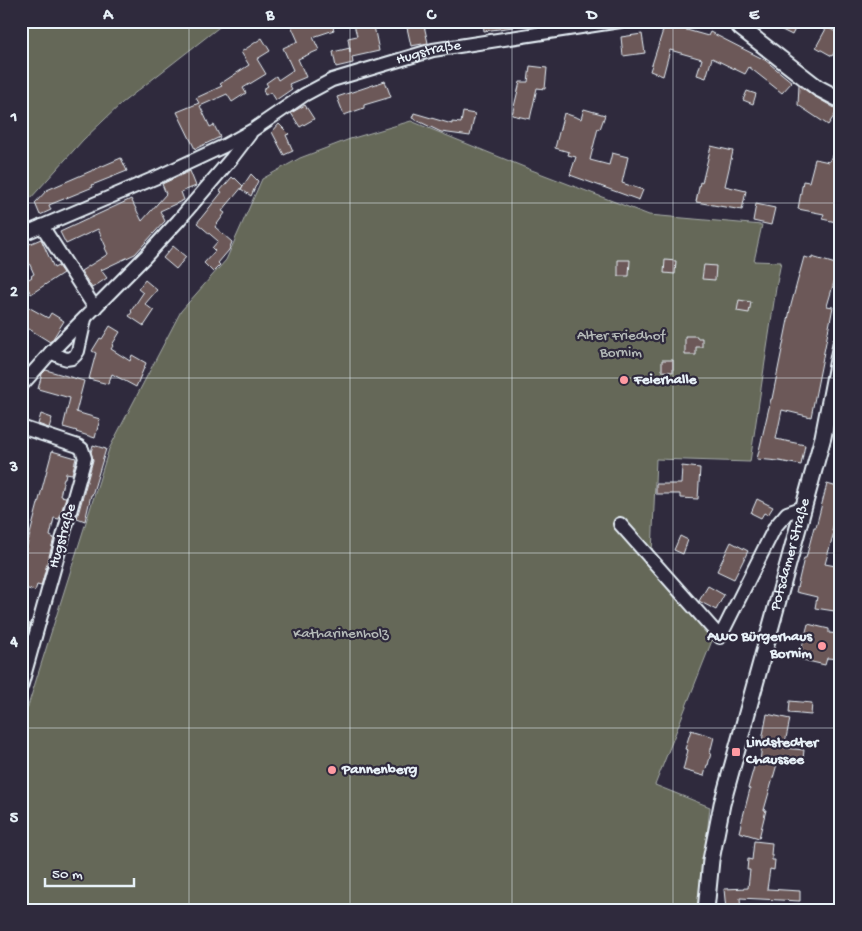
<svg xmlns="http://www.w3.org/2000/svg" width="862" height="931" font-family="'Gochi Hand',sans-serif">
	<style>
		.green { fill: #656759; stroke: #a6aca8 }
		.building { fill: #6c5859; stroke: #e8f1f8 }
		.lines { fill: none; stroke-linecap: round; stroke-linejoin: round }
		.minor-casing { stroke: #e8f1f8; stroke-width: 16 }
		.major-casing { stroke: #e8f1f8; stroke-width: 19 }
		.minor { stroke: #2f2a3d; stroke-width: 12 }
		.major { stroke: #2f2a3d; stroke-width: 15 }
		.grid { fill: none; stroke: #e8f1f8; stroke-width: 1; stroke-opacity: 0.55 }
		.poi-dot { fill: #ff9aa2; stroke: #2f2a3d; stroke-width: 2 }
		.labels { text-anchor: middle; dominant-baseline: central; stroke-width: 4.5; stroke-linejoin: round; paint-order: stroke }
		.street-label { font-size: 15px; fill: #e8f1f8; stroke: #2f2a3d }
		.park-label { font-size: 15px; fill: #b4bab8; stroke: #2f2a3d }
		.poi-label { font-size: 15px; font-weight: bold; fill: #e8f1f8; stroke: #2f2a3d; text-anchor: start }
		.neatline { fill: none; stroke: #e8f1f8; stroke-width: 2 }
		.grid-label { font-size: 16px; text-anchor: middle; font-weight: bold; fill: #e8f1f8 }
	</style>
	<rect width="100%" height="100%" fill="#2f2a3d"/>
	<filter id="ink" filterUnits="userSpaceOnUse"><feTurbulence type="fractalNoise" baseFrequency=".02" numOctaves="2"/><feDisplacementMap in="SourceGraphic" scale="10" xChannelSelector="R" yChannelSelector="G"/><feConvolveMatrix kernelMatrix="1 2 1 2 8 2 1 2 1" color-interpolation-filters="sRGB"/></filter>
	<g filter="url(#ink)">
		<g class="green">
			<polygon points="21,21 227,21 122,103 83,140 21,209"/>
			<polygon points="411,121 529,169 649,215 762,225 754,261 781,262 776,288 750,462 656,459 652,554 717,628 655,785 710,807 699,910 21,910 21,728 109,449 181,311 226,260 262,179 300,158 350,139"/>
		</g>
		<g class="building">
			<polygon points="289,21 331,21 334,30 313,37 319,50 298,59 306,77 289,84 292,89 276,100 271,92 265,95 263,89 268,86 266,83 276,76 278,80 293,70 283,48 298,41"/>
			<polygon points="353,21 373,21 379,51 352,57 353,63 336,67 333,52 350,48 350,52 348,38 357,36"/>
			<polygon points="415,21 423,21 428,43 411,46 406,23"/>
			<polygon points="483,21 513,21 513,27 484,31"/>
			<polygon points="666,21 677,23 676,27 708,36 710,32 765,60 792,82 782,93 749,67 745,74 712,58 706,78 697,75 702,59 670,50 663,76 650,71"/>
			<polygon points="781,21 799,21 792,35 778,28"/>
			<polygon points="827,27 841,35 841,41 832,56 816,47"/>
			<polygon points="642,34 645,53 623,56 621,37"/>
			<polygon points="262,38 270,51 257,59 266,74 243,88 246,93 232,102 227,94 200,106 210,127 214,125 220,137 195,149 177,112 199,103 196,98 222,86 220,84 249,65 241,52"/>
			<polygon points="530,66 547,68 545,89 537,88 530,119 512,115 520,82 528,82"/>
			<polygon points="385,81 391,97 364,105 364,108 344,115 337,97"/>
			<polygon points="799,85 812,95 838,110 828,125 798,105"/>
			<polygon points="747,91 756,94 753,104 743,100"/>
			<polygon points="305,105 314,119 300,127 291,113"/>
			<polygon points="584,109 605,115 600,129 598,128 590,160 609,165 612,153 628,157 622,183 643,190 639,200 570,175 576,157 568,155 569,152 555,148 564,113 581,119"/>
			<polygon points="463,112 475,114 470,136 441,132 412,118 414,113 452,124 452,122 461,123"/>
			<polygon points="279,124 289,134 286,135 293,151 284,155 272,132"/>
			<polygon points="841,136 841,223 822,219 824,214 798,209 803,181 809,182 815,159 829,162"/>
			<polygon points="711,146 733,151 725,186 746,191 742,210 696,202 700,182 702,183"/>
			<polygon points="121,158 127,171 92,185 93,187 49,205 51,210 40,215 35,203 47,190"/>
			<polygon points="190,171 196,186 181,192 184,200 160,211 165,221 135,254 101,270 107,278 92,288 81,271 108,254 105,248 106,247 98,229 66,244 60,232 131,199 142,221 166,194 162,184"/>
			<polygon points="251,174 258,181 251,196 241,189 243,186 222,211 225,213 215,227 232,242 229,250 218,263 220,265 213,272 204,263 215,251 212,248 218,241 197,223 222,192 220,191 232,177 234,179 235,178 243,186"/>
			<polygon points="756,204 775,208 771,225 753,221"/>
			<polygon points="41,239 54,268 58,266 63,273 31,294 24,282 32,277 31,276 34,274 22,247"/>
			<polygon points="173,246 186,257 176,269 163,258"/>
			<polygon points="804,257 812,259 812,257 839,265 827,306 833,307 811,417 782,410 776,439 805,445 801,465 779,461 757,459 771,399 772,399 791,305"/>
			<polygon points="618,260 630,260 629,276 618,276"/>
			<polygon points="665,260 676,261 675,274 664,273"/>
			<polygon points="704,265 716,266 715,280 702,279"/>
			<polygon points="145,280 157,290 145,304 154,311 144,326 129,316 132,312 131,311 143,293 138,289"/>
			<polygon points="739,300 751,302 749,313 737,311"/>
			<polygon points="21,303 48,318 51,313 64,321 54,337 50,342 21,324"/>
			<polygon points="110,326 120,332 112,345 113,346 111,349 130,361 132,355 146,363 136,387 112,374 108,384 89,379 96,353 92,351 100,338 102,339"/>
			<polygon points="685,336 697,336 697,338 702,338 702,347 696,347 696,355 685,355"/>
			<polygon points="662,360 673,360 673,372 662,371"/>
			<polygon points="46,370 84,381 76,412 100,419 95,438 76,432 77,431 63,427 70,398 38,389 42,374"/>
			<polygon points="41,414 52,418 49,428 38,424"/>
			<polygon points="93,445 106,449 92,495 91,495 85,521 77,518 93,460 91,452"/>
			<polygon points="52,451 76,458 72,474 66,473 65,478 64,478 60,496 66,497 59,519 54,518 50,536 54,538 41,586 37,585 35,591 21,587 21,568"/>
			<polygon points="682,466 700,468 698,499 680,498 680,494 656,494 656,484 681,484"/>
			<polygon points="827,484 841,488 841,494 832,531 834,532 825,564 841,567 841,612 815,608 817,597 796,592 804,558 806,558 814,527 816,527"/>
			<polygon points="757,499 773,507 768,515 764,513 761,518 751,513"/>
			<polygon points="680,536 688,540 683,554 674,550"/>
			<polygon points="731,542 748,551 734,579 717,571"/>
			<polygon points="708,586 724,595 716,610 699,601"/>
			<polygon points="21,621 30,624 23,650 21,650"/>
			<polygon points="808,624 829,629 829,633 841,634 841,659 827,658 825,665 799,659"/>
			<polygon points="790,701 812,703 811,715 789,713"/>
			<polygon points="767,714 790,719 784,748 804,750 803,759 779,757 764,810 766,810 759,838 739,832 750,789 748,788 756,760 760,762 763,735"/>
			<polygon points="691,730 714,737 710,753 711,753 708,765 707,765 704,776 683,770 688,750 685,749"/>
			<polygon points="754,841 772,843 771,855 772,855 772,860 775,860 774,870 770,869 767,889 800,891 800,901 740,898 741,910 726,910 724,889 748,888 750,870 747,870 748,859 752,860"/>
		</g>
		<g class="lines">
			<defs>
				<g id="minor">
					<polyline points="42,226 95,308"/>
					<path id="s1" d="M21,235l141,-60 62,-29 29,-16 51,-35 28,-15 101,-30 187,-29"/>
					<path d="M51,352c11,5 20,13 27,-1l7,-32"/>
					<polyline points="21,386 51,352 145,257 178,221 231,159 250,134"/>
					<polyline points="21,427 78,446 82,449 85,458 21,687"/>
					<polyline points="620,524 720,637 775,527 787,513 804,507"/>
				</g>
				<g id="major">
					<polyline points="735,21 741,28 818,88 841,100"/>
					<path id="s2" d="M706,910l5,-50 11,-56 101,-367 18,-93"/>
				</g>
			</defs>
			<use href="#minor" class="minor-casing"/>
			<use href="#major" class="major-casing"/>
			<use href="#minor" class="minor"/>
			<use href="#major" class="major"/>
		</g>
	</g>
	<path class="grid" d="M189,21v889M350,21v889M512,21v889M673,21v889M21,203h820M21,378h820M21,553h820M21,728h820"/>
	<g class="poi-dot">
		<circle cx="624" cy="380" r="5"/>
		<circle cx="822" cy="646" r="5"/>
		<rect x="731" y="747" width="10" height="10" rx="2.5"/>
		<circle cx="332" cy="770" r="5"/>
	</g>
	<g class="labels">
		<g class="street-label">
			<text stroke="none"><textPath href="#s1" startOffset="449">Hugstraße</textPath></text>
			<text transform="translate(63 536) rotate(-74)">Hugstraße</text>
			<text stroke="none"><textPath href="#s2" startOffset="366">Potsdamer Straße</textPath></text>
		</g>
		<g class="park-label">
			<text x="621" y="336">Alter Friedhof<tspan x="621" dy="17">Bornim</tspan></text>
			<text x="341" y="634">Katharinenholz</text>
		</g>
		<g class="poi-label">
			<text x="634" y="380">Feierhalle</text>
			<text x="812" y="637" text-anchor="end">AWO Bürgerhaus<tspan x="812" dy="17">Bornim</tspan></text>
			<text x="746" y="743">Lindstedter<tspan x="746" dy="17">Chaussee</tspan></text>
			<text x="342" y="770">Pannenberg</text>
		</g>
	</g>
	<rect width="862" height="931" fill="none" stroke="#2f2a3d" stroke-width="55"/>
	<path d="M45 878v8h89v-8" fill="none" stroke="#e8f1f8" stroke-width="2.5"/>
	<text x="52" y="878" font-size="15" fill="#e8f1f8" stroke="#2f2a3d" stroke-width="4" paint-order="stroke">50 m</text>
	<rect x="28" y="28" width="806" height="876" class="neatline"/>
	<g class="grid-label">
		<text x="108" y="19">A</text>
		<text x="270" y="19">B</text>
		<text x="431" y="19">C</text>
		<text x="592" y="19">D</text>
		<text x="754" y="19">E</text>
		<text x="14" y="121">1</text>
		<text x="14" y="296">2</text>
		<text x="14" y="471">3</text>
		<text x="14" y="646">4</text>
		<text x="14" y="822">5</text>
	</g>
</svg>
